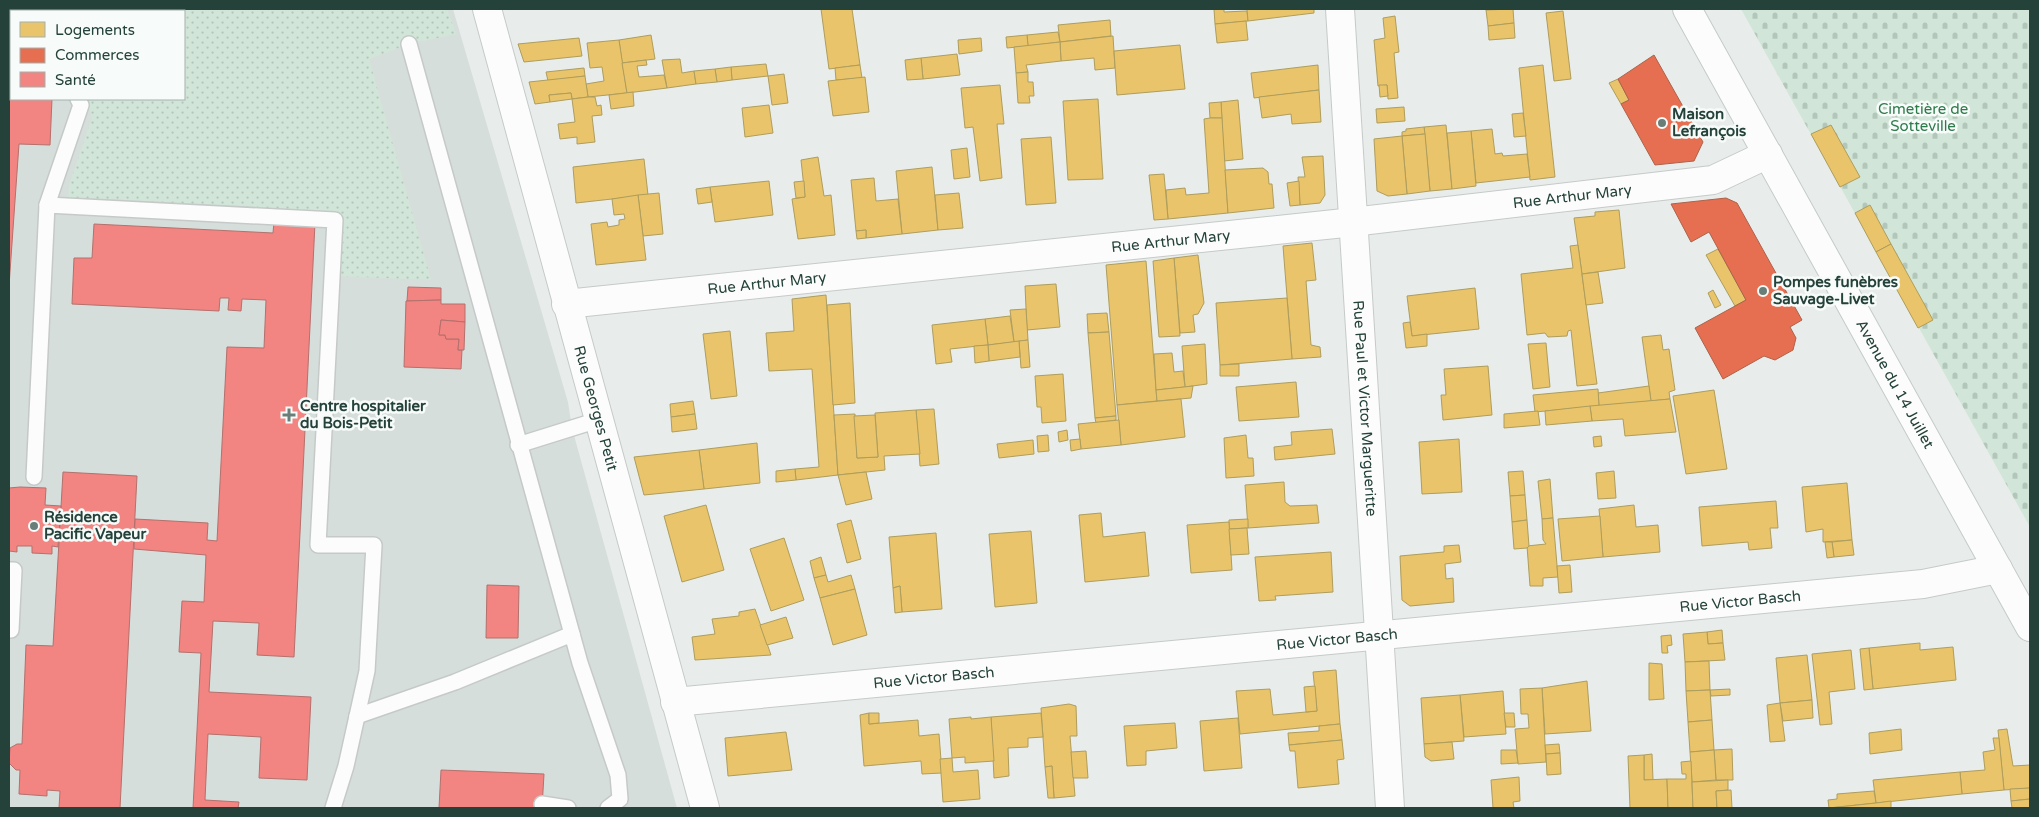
<svg xmlns="http://www.w3.org/2000/svg" width="2039" height="817" font-family="'Varela Round',sans-serif">
	<style>
		.built { fill: #d6dedb }
		.grass { fill: url(#grass-dots) }
		.cemetery { fill: url(#cemetery-stones) }
		.homes { fill: #e9c46a; stroke: #ae9d5c }
		.shops { fill: #e76f51; stroke: #ac624a }
		.health { fill: #f28482; stroke: #b4706c }
		.lines { fill: none; stroke-linecap: round; stroke-linejoin: round }
		.service-casing { stroke: #c5cac8; stroke-width: 18 }
		.minor-casing { stroke: #c5cac8; stroke-width: 30 }
		.secondary-casing { stroke: #c3cbc8; stroke-width: 30 }
		.service { stroke: #fcfcfc; stroke-width: 15 }
		.minor { stroke: #fcfcfc; stroke-width: 28 }
		.secondary { stroke: #fcfcfc; stroke-width: 28 }
		.tram { stroke: #c9cdcc; stroke-width: 1 }
		.poi-dot { fill: #697e78; stroke: #f7fbf9; stroke-width: 2 }
		.labels { text-anchor: middle; dominant-baseline: central; stroke-width: 5; stroke-linejoin: round; paint-order: stroke }
		.park-label { font-size: 15px; fill: #2d7a4b; stroke: #f7fbf9 }
		.poi-label { font-size: 15px; font-weight: bold; fill: #24423a; stroke: #f7fbf9; text-anchor: start }
		.street-label { font-size: 15px; fill: #24423a; stroke: #f7fbf9 }
	</style>
	<defs>
		<pattern id="grass-dots" width="8" height="8" patternUnits="userSpaceOnUse" patternTransform="scale(1.25)"><rect width="8" height="8" fill="#d1e6d8"/><path d="M2 2h.1M6 6h.1" fill="none" stroke="#b3c6ba" stroke-width="1.8" stroke-linecap="round"/></pattern>
		<pattern id="cemetery-stones" width="16" height="16" patternUnits="userSpaceOnUse" patternTransform="scale(1.25)"><rect width="16" height="16" fill="#d1e6d8"/><path d="M2 7V4a2 2 0 0 1 4 0v3zM10 15v-3a2 2 0 0 1 4 0v3z" fill="#b3c6ba"/></pattern>
	</defs>
	<rect width="100%" height="100%" fill="#e8edeb"/>
	<polygon class="built" points="187,9 453,9 568,402 572,428 677,808 9,808 9,40 11,39 11,99 184,99 184,11 172,11"/>
	<polygon class="grass" points="187,9 447,9 456,34 409,44 369,59 431,280 338,276 340,215 68,200 69,186 92,118 87,99 184,99 184,11 172,11"/>
	<polygon class="cemetery" points="1741,9 2030,9 2030,527"/>
	<g class="homes">
		<polygon points="821,9 852,9 860,65 829,69"/>
		<polygon points="1214,9 1224,9 1224,12 1247,11 1248,21 1215,24"/>
		<polygon points="1247,9 1314,9 1314,13 1248,21"/>
		<polygon points="1513,9 1514,23 1488,26 1486,10"/>
		<polygon points="1563,11 1571,79 1554,81 1546,13"/>
		<polygon points="1395,16 1399,52 1394,53 1398,98 1388,99 1387,85 1378,86 1374,40 1385,38 1383,18"/>
		<polygon points="1110,20 1111,36 1060,42 1058,25"/>
		<polygon points="1246,21 1248,40 1217,43 1215,24"/>
		<polygon points="1514,23 1515,38 1489,40 1488,26"/>
		<polygon points="1058,32 1060,42 1028,46 1027,35"/>
		<polygon points="651,35 655,59 622,63 619,40"/>
		<polygon points="1027,35 1028,46 1007,48 1006,37"/>
		<polygon points="1113,36 1115,68 1095,70 1094,58 1061,61 1060,42"/>
		<polygon points="579,38 582,56 524,62 518,44"/>
		<polygon points="981,38 982,51 959,54 958,40"/>
		<polygon points="619,40 627,93 588,97 586,84 604,81 602,67 590,68 587,43"/>
		<polygon points="1060,42 1061,61 1026,65 1028,72 1016,73 1014,47"/>
		<polygon points="1180,45 1185,89 1117,95 1114,51"/>
		<polygon points="957,54 960,75 923,79 921,58"/>
		<polygon points="921,58 923,79 907,80 905,60"/>
		<polygon points="680,59 682,73 694,71 696,84 667,88 662,60"/>
		<polygon points="646,60 647,65 637,66 639,77 664,75 667,88 627,93 622,63"/>
		<polygon points="766,64 768,76 732,80 731,67"/>
		<polygon points="860,65 862,78 836,80 835,68"/>
		<polygon points="1318,65 1319,90 1254,98 1251,73"/>
		<polygon points="1543,65 1555,177 1530,180 1519,68"/>
		<polygon points="731,67 732,80 717,82 715,69"/>
		<polygon points="584,68 585,76 548,81 546,72"/>
		<polygon points="715,69 717,82 696,84 694,71"/>
		<polygon points="1028,72 1028,82 1033,82 1034,96 1029,96 1030,103 1018,103 1016,73"/>
		<polygon points="784,74 788,103 772,105 768,76"/>
		<polygon points="585,76 588,97 572,99 571,93 549,95 550,102 535,104 529,82"/>
		<polygon points="865,77 869,112 833,116 828,81"/>
		<polygon points="1618,79 1629,100 1621,104 1609,83"/>
		<polygon points="1000,85 1004,124 997,124 1002,178 980,181 973,127 965,128 961,88"/>
		<polygon points="1379,85 1387,85 1388,96 1380,97"/>
		<polygon points="1319,90 1321,122 1292,124 1291,114 1262,118 1259,97"/>
		<polygon points="633,92 634,106 611,109 609,95"/>
		<polygon points="571,93 572,99 550,102 549,95"/>
		<polygon points="588,97 595,97 597,106 601,105 602,115 592,116 595,142 577,144 577,137 560,139 558,124 575,122 572,99"/>
		<polygon points="1098,99 1103,179 1068,180 1063,101"/>
		<polygon points="1238,100 1243,159 1224,161 1221,102"/>
		<polygon points="1221,102 1222,118 1210,118 1209,103"/>
		<polygon points="769,105 773,133 745,137 742,108"/>
		<polygon points="1404,107 1405,121 1377,123 1376,109"/>
		<polygon points="1523,113 1526,136 1514,137 1512,114"/>
		<polygon points="1210,118 1222,118 1228,213 1168,219 1166,190 1185,188 1186,195 1209,193 1204,119"/>
		<polygon points="1446,125 1452,189 1430,191 1424,127"/>
		<polygon points="1831,125 1860,177 1840,187 1811,134"/>
		<polygon points="1424,127 1425,134 1402,136 1402,132 1406,131 1406,129"/>
		<polygon points="1492,129 1495,154 1502,153 1503,156 1527,154 1530,177 1476,183 1471,131"/>
		<polygon points="1471,131 1476,186 1452,189 1447,133"/>
		<polygon points="1425,134 1430,191 1407,194 1402,136"/>
		<polygon points="1402,136 1407,194 1388,196 1377,191 1374,139"/>
		<polygon points="1051,137 1056,203 1026,205 1021,139"/>
		<polygon points="967,148 970,177 954,179 951,150"/>
		<polygon points="1323,156 1325,195 1320,203 1300,205 1298,177 1305,177 1302,157"/>
		<polygon points="818,157 824,196 831,195 835,235 798,239 792,199 805,197 801,160"/>
		<polygon points="644,159 648,195 576,203 573,167"/>
		<polygon points="932,167 938,230 902,234 896,171"/>
		<polygon points="1263,168 1268,172 1269,184 1272,184 1274,208 1228,213 1225,170"/>
		<polygon points="1164,174 1168,219 1154,220 1149,175"/>
		<polygon points="874,178 876,201 898,199 902,234 866,238 866,230 856,231 851,180"/>
		<polygon points="769,181 773,215 715,222 710,187"/>
		<polygon points="804,181 805,197 796,198 794,182"/>
		<polygon points="1299,181 1300,205 1290,206 1287,183"/>
		<polygon points="710,187 712,202 698,204 696,189"/>
		<polygon points="659,193 663,234 643,236 638,195"/>
		<polygon points="959,193 963,228 938,230 935,195"/>
		<polygon points="638,195 646,260 596,265 591,224 607,222 608,227 619,225 619,220 625,219 624,214 614,215 612,199"/>
		<polygon points="1870,205 1891,244 1876,252 1855,213"/>
		<polygon points="1619,210 1625,268 1582,274 1574,218 1595,216 1595,212"/>
		<polygon points="866,230 866,238 857,239 856,231"/>
		<polygon points="1312,243 1316,280 1306,281 1311,345 1320,347 1321,357 1292,359 1283,246"/>
		<polygon points="1891,244 1933,320 1918,328 1876,252"/>
		<polygon points="1578,245 1597,384 1577,386 1571,330 1568,331 1567,336 1548,337 1545,333 1527,335 1521,274 1573,268 1570,246"/>
		<polygon points="1718,249 1746,300 1735,306 1706,255"/>
		<polygon points="1198,255 1204,303 1198,314 1193,315 1195,332 1180,333 1174,258"/>
		<polygon points="1174,258 1180,336 1159,337 1153,261"/>
		<polygon points="1146,261 1157,401 1117,405 1106,265"/>
		<polygon points="1598,272 1603,303 1586,305 1582,274"/>
		<polygon points="1056,284 1060,327 1027,330 1025,286"/>
		<polygon points="1475,288 1479,329 1412,336 1407,296"/>
		<polygon points="1713,290 1721,305 1715,308 1708,293"/>
		<polygon points="826,295 838,475 796,480 795,469 819,467 812,369 769,371 766,333 794,331 792,299"/>
		<polygon points="1287,298 1292,359 1220,365 1216,303"/>
		<polygon points="850,303 855,403 833,405 827,305"/>
		<polygon points="1026,309 1028,340 1014,342 1010,310"/>
		<polygon points="1107,313 1109,332 1088,333 1087,314"/>
		<polygon points="1010,316 1014,342 988,345 985,319"/>
		<polygon points="985,319 988,345 950,349 952,362 936,364 932,325"/>
		<polygon points="1410,322 1412,336 1427,334 1427,346 1406,348 1403,323"/>
		<polygon points="730,331 737,396 711,399 703,334"/>
		<polygon points="1109,332 1116,416 1095,418 1088,333"/>
		<polygon points="1661,335 1663,350 1669,349 1675,390 1669,392 1670,399 1651,401 1642,337"/>
		<polygon points="1028,340 1030,367 1021,368 1019,341"/>
		<polygon points="1019,341 1020,357 989,361 988,345"/>
		<polygon points="1546,343 1550,387 1533,389 1528,344"/>
		<polygon points="1205,344 1207,384 1185,387 1182,346"/>
		<polygon points="988,345 989,361 975,363 974,346"/>
		<polygon points="1172,353 1174,372 1183,371 1185,387 1156,390 1154,354"/>
		<polygon points="1239,364 1239,376 1220,376 1220,365"/>
		<polygon points="1488,366 1492,415 1443,420 1441,395 1446,395 1444,369"/>
		<polygon points="1063,374 1066,421 1042,423 1041,407 1037,407 1035,376"/>
		<polygon points="1296,382 1299,417 1239,421 1236,387"/>
		<polygon points="1193,386 1191,398 1157,401 1156,390"/>
		<polygon points="1649,386 1651,401 1599,406 1598,393"/>
		<polygon points="1598,389 1599,406 1535,412 1533,395"/>
		<polygon points="1714,390 1727,469 1686,474 1673,396"/>
		<polygon points="1181,399 1185,437 1121,445 1117,405"/>
		<polygon points="1670,399 1676,432 1625,436 1623,419 1592,421 1590,406"/>
		<polygon points="693,401 695,414 671,417 670,404"/>
		<polygon points="1590,406 1592,421 1546,425 1545,411"/>
		<polygon points="934,409 939,464 920,466 916,410"/>
		<polygon points="916,410 920,454 884,456 885,470 838,475 834,415 855,414 857,458 878,457 875,413"/>
		<polygon points="1538,411 1540,425 1504,428 1504,414"/>
		<polygon points="695,414 697,429 672,432 671,417"/>
		<polygon points="875,415 878,457 857,458 854,416"/>
		<polygon points="1116,416 1116,420 1096,423 1095,418"/>
		<polygon points="1119,420 1121,445 1081,449 1078,424"/>
		<polygon points="1332,429 1335,454 1275,460 1274,447 1292,445 1291,432"/>
		<polygon points="1067,430 1068,440 1059,442 1058,432"/>
		<polygon points="1048,435 1049,451 1038,452 1037,436"/>
		<polygon points="1246,435 1248,458 1253,458 1254,476 1226,478 1224,438"/>
		<polygon points="1601,436 1602,446 1594,447 1593,437"/>
		<polygon points="1080,439 1081,449 1071,451 1070,440"/>
		<polygon points="1459,439 1462,492 1422,494 1419,442"/>
		<polygon points="1033,440 1034,454 999,458 997,444"/>
		<polygon points="757,443 760,483 704,489 699,450"/>
		<polygon points="699,450 704,489 644,495 634,457"/>
		<polygon points="795,469 796,480 776,482 776,471"/>
		<polygon points="1523,471 1525,495 1510,496 1508,472"/>
		<polygon points="1614,471 1616,498 1598,499 1596,473"/>
		<polygon points="866,472 872,499 846,505 838,475"/>
		<polygon points="1550,479 1553,518 1542,519 1538,481"/>
		<polygon points="1284,482 1285,502 1290,506 1317,505 1319,523 1248,528 1245,485"/>
		<polygon points="1847,483 1852,540 1823,542 1823,529 1806,532 1802,487"/>
		<polygon points="1525,495 1527,520 1512,522 1510,496"/>
		<polygon points="1776,501 1778,528 1770,528 1772,548 1749,550 1748,542 1702,546 1699,507"/>
		<polygon points="706,505 724,570 682,582 664,516"/>
		<polygon points="1634,505 1636,527 1658,525 1660,552 1603,557 1599,509"/>
		<polygon points="1101,513 1103,537 1145,532 1149,576 1085,582 1079,515"/>
		<polygon points="1600,516 1603,557 1562,561 1558,519"/>
		<polygon points="1553,518 1558,577 1543,578 1543,586 1530,586 1527,546 1546,544 1543,540 1542,519"/>
		<polygon points="1248,519 1248,528 1229,529 1229,520"/>
		<polygon points="851,520 861,559 847,563 837,524"/>
		<polygon points="1527,520 1529,546 1527,548 1514,549 1512,522"/>
		<polygon points="1229,522 1232,570 1191,573 1187,525"/>
		<polygon points="1247,528 1249,554 1231,555 1229,529"/>
		<polygon points="1031,531 1037,603 995,607 989,534"/>
		<polygon points="936,533 942,609 902,612 900,586 893,588 889,537"/>
		<polygon points="784,538 804,600 771,611 750,549"/>
		<polygon points="1852,540 1854,555 1834,557 1832,542"/>
		<polygon points="1825,542 1832,542 1834,557 1827,558"/>
		<polygon points="1459,545 1461,562 1445,564 1446,579 1453,578 1454,602 1410,606 1402,600 1400,556 1444,552 1444,546"/>
		<polygon points="1331,552 1333,592 1275,596 1276,600 1259,601 1255,557"/>
		<polygon points="821,557 826,575 814,578 810,561"/>
		<polygon points="1570,565 1572,592 1559,593 1557,566"/>
		<polygon points="826,575 828,582 851,575 855,589 820,598 814,578"/>
		<polygon points="900,586 902,612 895,613 893,588"/>
		<polygon points="855,589 867,635 833,645 820,598"/>
		<polygon points="755,609 771,655 695,660 692,637 715,634 712,619 739,616 739,612"/>
		<polygon points="786,617 793,638 767,645 760,625"/>
		<polygon points="1722,630 1723,643 1708,644 1707,632"/>
		<polygon points="1707,632 1708,644 1723,643 1725,660 1685,662 1683,634"/>
		<polygon points="1671,635 1672,645 1667,646 1668,653 1662,653 1661,636"/>
		<polygon points="1920,643 1920,650 1953,647 1956,680 1873,689 1869,648"/>
		<polygon points="1869,648 1873,689 1864,690 1860,649"/>
		<polygon points="1851,650 1855,689 1829,692 1832,724 1820,725 1812,654"/>
		<polygon points="1807,655 1812,700 1780,703 1776,658"/>
		<polygon points="1709,661 1710,690 1686,691 1685,662"/>
		<polygon points="1649,663 1662,664 1664,699 1649,700"/>
		<polygon points="1336,670 1340,724 1240,734 1236,691 1270,689 1273,715 1317,711 1313,672"/>
		<polygon points="1587,681 1591,731 1545,734 1542,688"/>
		<polygon points="1315,686 1317,711 1306,712 1304,687"/>
		<polygon points="1542,688 1546,762 1518,764 1515,729 1529,728 1528,714 1521,714 1520,689"/>
		<polygon points="1730,689 1730,695 1711,696 1710,690"/>
		<polygon points="1710,690 1712,720 1688,722 1686,691"/>
		<polygon points="1503,691 1506,734 1464,737 1460,695"/>
		<polygon points="1460,695 1464,741 1424,744 1421,698"/>
		<polygon points="1812,700 1813,718 1783,721 1780,703"/>
		<polygon points="1780,703 1785,741 1770,742 1767,705"/>
		<polygon points="1069,704 1076,706 1077,736 1070,736 1075,796 1054,798 1052,766 1045,767 1041,708"/>
		<polygon points="869,713 869,724 918,720 919,736 939,734 942,773 922,774 921,761 864,766 860,715"/>
		<polygon points="869,713 879,713 879,723 869,724"/>
		<polygon points="1041,713 1043,737 1028,738 1028,747 1008,748 1009,776 994,778 991,717"/>
		<polygon points="1504,713 1514,713 1515,727 1506,727"/>
		<polygon points="971,717 971,719 991,717 994,761 965,763 965,757 952,758 949,719"/>
		<polygon points="1238,718 1242,768 1204,771 1200,721"/>
		<polygon points="1712,720 1714,750 1690,752 1688,722"/>
		<polygon points="1175,723 1177,748 1146,751 1146,765 1127,766 1124,726"/>
		<polygon points="1340,724 1342,740 1289,745 1288,733 1319,731 1319,726"/>
		<polygon points="1901,729 1902,750 1870,754 1869,733"/>
		<polygon points="2007,729 2013,766 2030,765 2030,788 2004,790 1998,730"/>
		<polygon points="786,732 792,770 728,776 725,738"/>
		<polygon points="1993,738 1999,738 2004,790 1962,794 1960,772 1985,770 1983,752 1995,750"/>
		<polygon points="1342,740 1344,759 1337,760 1339,784 1298,788 1295,751 1290,751 1289,745"/>
		<polygon points="1452,742 1454,759 1431,761 1425,757 1424,744"/>
		<polygon points="1559,744 1560,753 1546,754 1545,745"/>
		<polygon points="1732,749 1733,780 1716,780 1714,750"/>
		<polygon points="1501,750 1516,750 1518,763 1501,764"/>
		<polygon points="1714,750 1716,780 1692,782 1690,752"/>
		<polygon points="1086,751 1088,778 1073,778 1071,752"/>
		<polygon points="1560,753 1561,774 1547,775 1546,754"/>
		<polygon points="1652,754 1653,780 1644,780 1644,755"/>
		<polygon points="1644,755 1644,780 1667,779 1668,808 1630,808 1628,756"/>
		<polygon points="952,758 953,772 978,770 980,799 943,802 940,759"/>
		<polygon points="1691,761 1693,808 1668,808 1667,779 1686,779 1686,774 1682,774 1681,762"/>
		<polygon points="1052,766 1054,798 1048,798 1045,767"/>
		<polygon points="1960,772 1962,794 1876,803 1873,780"/>
		<polygon points="1519,777 1520,801 1513,802 1514,808 1493,808 1491,780"/>
		<polygon points="1728,780 1728,790 1716,791 1717,808 1693,808 1692,782"/>
		<polygon points="2030,788 2030,799 2011,801 2010,789"/>
		<polygon points="1731,790 1732,808 1717,808 1716,791"/>
		<polygon points="1874,791 1876,803 1829,808 1828,800 1837,799 1837,794"/>
		<polygon points="2030,799 2030,808 2012,808 2011,801"/>
		<polygon points="1891,801 1891,808 1829,808 1876,803"/>
	</g>
	<g class="shops">
		<polygon points="1654,55 1703,142 1694,161 1655,165 1621,104 1629,100 1618,79"/>
		<polygon points="1726,198 1737,203 1802,320 1790,327 1796,338 1793,350 1775,360 1764,356 1723,379 1695,328 1746,300 1709,232 1691,242 1671,204"/>
	</g>
	<g class="health">
		<polygon points="9,94 11,94 11,99 52,99 50,145 19,144 9,286"/>
		<polygon points="274,221 315,223 294,657 257,655 259,623 213,621 209,692 311,697 307,780 259,778 261,737 208,734 205,800 239,802 238,808 193,808 201,653 179,652 182,601 204,602 206,555 134,549 135,519 208,523 207,540 217,541 227,347 264,348 266,300 242,299 241,311 228,310 229,298 220,298 219,311 72,304 74,258 92,258 94,224 273,233"/>
		<polygon points="408,287 441,288 441,300 407,301"/>
		<polygon points="441,300 441,304 465,304 465,322 441,320 439,335 445,335 446,339 459,339 458,350 462,350 461,369 404,367 406,301"/>
		<polygon points="441,320 465,322 464,350 458,350 459,339 446,339 445,335 439,335"/>
		<polygon points="63,472 137,476 120,808 59,808 60,791 47,790 47,796 19,794 20,770 16,770 9,763 10,748 17,744 22,744 26,645 53,646"/>
		<polygon points="20,487 46,488 45,505 61,506 58,547 52,546 52,554 32,553 32,546 17,546 17,552 9,551 9,488"/>
		<polygon points="487,585 519,586 518,638 486,638"/>
		<polygon points="441,770 544,774 542,808 439,808"/>
	</g>
	<g class="lines">
		<defs>
			<g id="service">
				<polyline points="409,44 580,663 618,775 620,799 608,808"/>
				<polyline points="9,49 11,48"/>
				<polyline points="47,205 335,220 318,545 374,545 367,671 346,766 333,808"/>
				<polyline points="518,445 598,420"/>
				<polyline points="34,477 47,205 81,105 78,99"/>
				<polyline points="9,570 14,570 11,630"/>
				<polyline points="357,716 455,682 572,634"/>
				<polyline points="542,804 568,808"/>
			</g>
			<g id="minor">
				<path id="s1" d="M487,9l218,799"/>
				<path id="s2" d="M1340,9l50,799"/>
				<path id="s3" d="M566,304l769,-80 378,-44 55,-26"/>
				<path id="s4" d="M675,702l1248,-118 75,-15"/>
			</g>
			<g id="secondary">
				<path id="s5" d="M1687,9l343,618"/>
			</g>
		</defs>
		<use href="#service" class="service-casing"/>
		<use href="#minor" class="minor-casing"/>
		<use href="#secondary" class="secondary-casing"/>
		<use href="#service" class="service"/>
		<use href="#minor" class="minor"/>
		<use href="#secondary" class="secondary"/>
		<polyline class="tram" points="9,9 12,9"/>
	</g>
	<g class="poi-dot">
		<circle cx="1662" cy="123" r="5"/>
		<circle cx="1763" cy="291" r="5"/>
		<path d="M286.5 407.5h5v5h5v5h-5v5h-5v-5h-5v-5h5z"/>
		<circle cx="34" cy="526" r="5"/>
	</g>
	<g class="labels">
		<g class="park-label">
			<text x="1923" y="109">Cimetière de<tspan x="1923" dy="17">Sotteville</tspan></text>
		</g>
		<g class="poi-label">
			<text x="1672" y="114">Maison<tspan x="1672" dy="17">Lefrançois</tspan></text>
			<text x="1773" y="282">Pompes funèbres<tspan x="1773" dy="17">Sauvage-Livet</tspan></text>
			<text x="300" y="406">Centre hospitalier<tspan x="300" dy="17">du Bois-Petit</tspan></text>
			<text x="44" y="517">Résidence<tspan x="44" dy="17">Pacific Vapeur</tspan></text>
		</g>
		<g class="street-label">
			<text stroke="none"><textPath href="#s3" startOffset="1012">Rue Arthur Mary</textPath></text>
			<text stroke="none"><textPath href="#s3" startOffset="608">Rue Arthur Mary</textPath></text>
			<text stroke="none"><textPath href="#s3" startOffset="202">Rue Arthur Mary</textPath></text>
			<text stroke="none"><textPath href="#s5" startOffset="429">Avenue du 14 Juillet</textPath></text>
			<text stroke="none"><textPath href="#s1" startOffset="414">Rue Georges Petit</textPath></text>
			<text stroke="none"><textPath href="#s2" startOffset="400">Rue Paul et Victor Margueritte</textPath></text>
			<text stroke="none"><textPath href="#s4" startOffset="1070">Rue Victor Basch</textPath></text>
			<text stroke="none"><textPath href="#s4" startOffset="665">Rue Victor Basch</textPath></text>
			<text stroke="none"><textPath href="#s4" startOffset="260">Rue Victor Basch</textPath></text>
		</g>
	</g>
	<rect width="2039" height="817" fill="none" stroke="#24423a" stroke-width="20"/>
	<rect x="10" y="10" width="175" height="90" fill="#f7fbf9" stroke="#a3b1ad"/>
	<rect x="20" y="22" width="25" height="15" fill="#e9c46a" stroke="#a3b1ad"/>
	<text x="55" y="35" font-size="15" fill="#24423a">Logements</text>
	<rect x="20" y="48" width="25" height="15" fill="#e76f51" stroke="#a3b1ad"/>
	<text x="55" y="60" font-size="15" fill="#24423a">Commerces</text>
	<rect x="20" y="72" width="25" height="15" fill="#f28482" stroke="#a3b1ad"/>
	<text x="55" y="85" font-size="15" fill="#24423a">Santé</text>
</svg>
